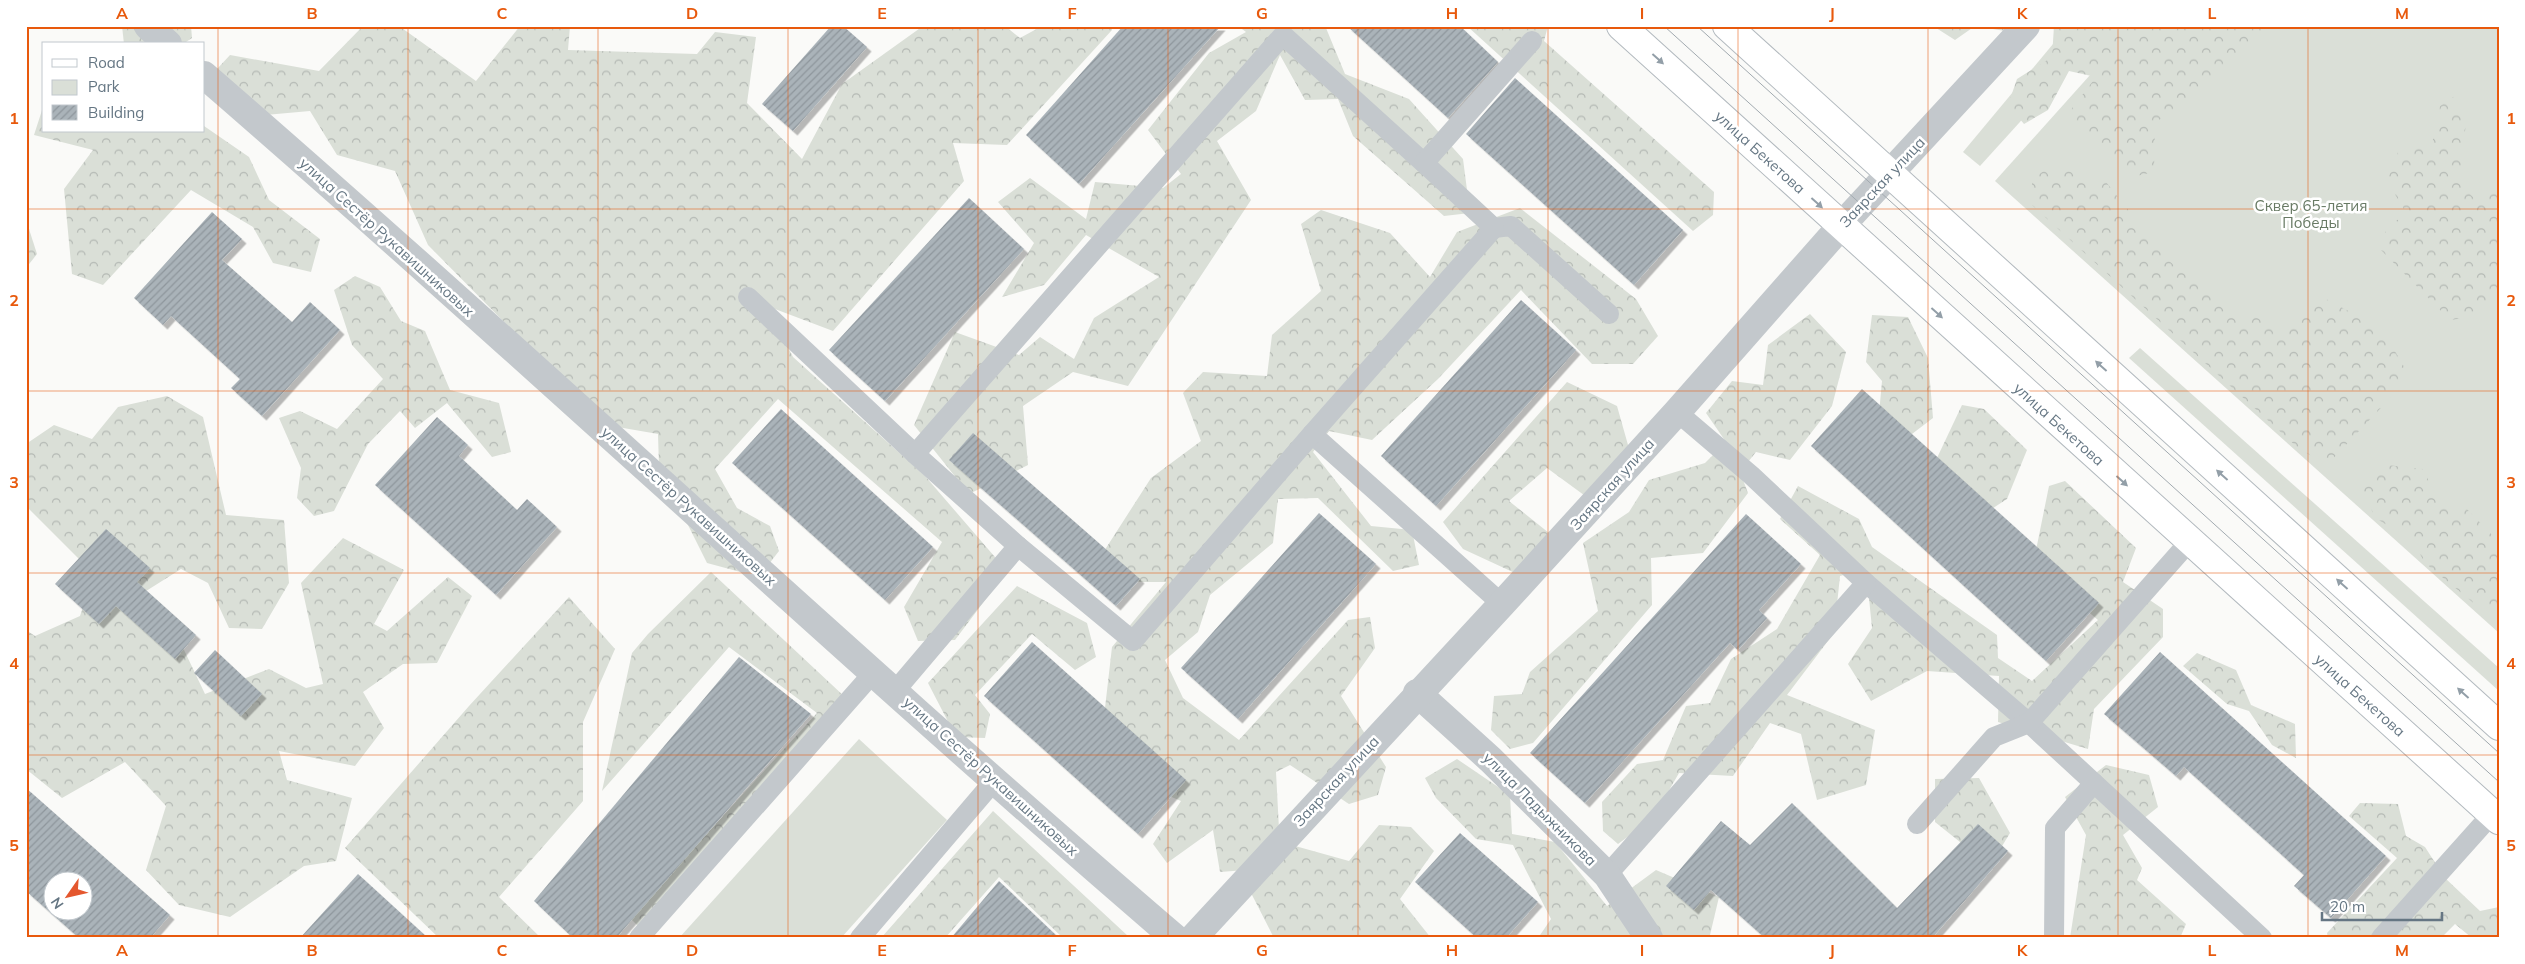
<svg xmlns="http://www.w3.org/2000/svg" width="2525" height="964" font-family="Mulish,sans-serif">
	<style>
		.green { fill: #dadfd7 }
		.forest { fill: url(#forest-crowns) }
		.building { fill: url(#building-hatch); fill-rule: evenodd; filter: url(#shadow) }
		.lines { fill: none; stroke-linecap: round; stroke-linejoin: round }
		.secondary-casing { stroke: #b3babf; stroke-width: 30 }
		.service { stroke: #c3c8cc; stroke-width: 20 }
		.minor { stroke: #c3c8cc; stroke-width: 28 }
		.tertiary { stroke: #c3c8cc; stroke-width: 28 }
		.secondary { stroke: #fff; stroke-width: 28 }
		.tram { stroke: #a2aab0; stroke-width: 1 }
		.oneway { fill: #939fa8 }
		.grid { fill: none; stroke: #e8590c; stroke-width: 1; stroke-opacity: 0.55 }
		.labels { text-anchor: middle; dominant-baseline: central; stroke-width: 5; stroke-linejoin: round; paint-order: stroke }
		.street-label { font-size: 15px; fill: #657683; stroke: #fff }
		.park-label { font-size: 15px; fill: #687a64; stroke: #fff }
		.neatline { fill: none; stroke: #e8590c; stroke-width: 2 }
		.grid-label { font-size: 16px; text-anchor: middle; font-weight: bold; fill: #e8590c }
	</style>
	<defs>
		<pattern id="forest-crowns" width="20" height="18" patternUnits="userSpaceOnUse" patternTransform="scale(1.25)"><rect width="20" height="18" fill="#dadfd7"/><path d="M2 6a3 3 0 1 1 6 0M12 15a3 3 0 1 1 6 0" fill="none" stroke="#b4b9b4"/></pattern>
		<pattern id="building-hatch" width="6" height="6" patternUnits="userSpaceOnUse" patternTransform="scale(1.25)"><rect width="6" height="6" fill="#aab3b9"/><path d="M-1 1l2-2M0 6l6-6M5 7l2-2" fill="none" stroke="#8e969c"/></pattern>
		<filter id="shadow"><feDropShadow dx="4.5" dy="4.5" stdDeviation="0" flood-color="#0004"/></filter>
	</defs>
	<rect width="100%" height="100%" fill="#fafaf8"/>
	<g class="green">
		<polygon points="2068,26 2107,26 1980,166 1963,152"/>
		<polygon points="2134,26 2499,26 2499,633 1995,181"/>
		<polygon points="2140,348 2499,668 2499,691 2129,358"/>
		<polygon points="859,739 947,820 841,938 679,938"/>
	</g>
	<g class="forest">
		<polygon points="122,26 191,26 192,38 183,44 124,44"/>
		<polygon points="363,26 399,26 476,81 520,26 570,26 568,50 697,54 715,32 756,37 747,103 802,159 842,84 923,26 1005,26 1020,38 1042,26 1112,26 1112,30 1007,145 953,143 964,181 833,331 767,306 793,357 925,476 1007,571 955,640 918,641 904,607 942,542 778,399 715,469 737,508 770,526 779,551 759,577 707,563 659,467 658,434 606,425 428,245 395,171 337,155 310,111 242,117 205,82 230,55 319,71"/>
		<polygon points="1238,26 1326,28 1345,74 1409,99 1463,159 1470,213 1444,216 1353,136 1338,99 1305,100 1280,55 1256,111 1217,141 1251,200 1128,386 1073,372 1023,406 1028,465 969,494 914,425 955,332 1019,355 1040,337 1074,359 1094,318 1159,277 1086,235 1044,285 1002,297 1034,243 998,202 1030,178 1086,219 1095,182 1163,188 1181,174 1148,130 1209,53 1246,32"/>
		<polygon points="1467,26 1548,26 1544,41 1714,192 1713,215 1693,231"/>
		<polygon points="1933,26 2010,26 2005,31 1975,26 1955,40"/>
		<polygon points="2054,26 2265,26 2231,66 2155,123 2154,172 2132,177 2088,141 2070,111 2096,77 2069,71 2048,110 2024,124 2008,105 2017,79 2052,57"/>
		<polygon points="2455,96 2467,114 2459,183 2474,198 2499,189 2499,289 2479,316 2450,320 2379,248 2389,223 2408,216 2387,181 2400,147 2432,144 2440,106"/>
		<polygon points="44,104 44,131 204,131 204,126 249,157 269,200 320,239 311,272 273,263 253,227 191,190 103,285 72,274 64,189 93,150 34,135"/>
		<polygon points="2051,166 2106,182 2169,261 2235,312 2287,326 2326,299 2382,329 2410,377 2327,465 2298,448 2032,205 2032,179"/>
		<polygon points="1520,208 1636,299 1658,336 1633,364 1592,364 1521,290 1438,379 1372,440 1329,431 1313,452 1371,526 1412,530 1419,565 1393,571 1318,498 1278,499 1273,543 1210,595 1198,632 1165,660 1183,698 1239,740 1348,620 1370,617 1375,648 1341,696 1386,767 1378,795 1349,804 1290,765 1276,772 1279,829 1246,870 1220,872 1213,830 1167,863 1153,844 1181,801 1148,787 1102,734 1112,647 1166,582 1111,582 1099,559 1151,478 1201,441 1183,393 1203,372 1267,376 1272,335 1321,291 1301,224 1321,210 1390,233 1430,277 1457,232"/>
		<polygon points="26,229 29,229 37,254 26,268"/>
		<polygon points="355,276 380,287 401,321 425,331 450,390 499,403 511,452 492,457 447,403 415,428 400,411 368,444 334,511 314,516 297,498 301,468 279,418 300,411 337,429 383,379 352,345 334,290"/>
		<polygon points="1810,314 1846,352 1832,406 1790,460 1756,452 1740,472 1748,493 1703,553 1651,558 1652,605 1533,743 1510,749 1491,730 1494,696 1522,694 1530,672 1598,611 1583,543 1629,512 1649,480 1705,463 1726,442 1706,413 1732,381 1763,385 1768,345"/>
		<polygon points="1872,315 1908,317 1928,358 1933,418 1908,437 1878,425 1882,381 1866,362"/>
		<polygon points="1567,382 1617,406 1630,452 1588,498 1547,468 1509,501 1549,533 1517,574 1463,549 1443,522"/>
		<polygon points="167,396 203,417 226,515 284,520 289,583 262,629 229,628 208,583 181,569 135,598 175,631 205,694 269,669 306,688 323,684 301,583 343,538 404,570 374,624 387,631 448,577 472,596 437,663 403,664 363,692 384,728 355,766 279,751 287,780 352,798 336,861 304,866 230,917 179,905 146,870 166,806 125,762 62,798 26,769 26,630 35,636 80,616 94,574 26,506 26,444 54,425 92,439 118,407"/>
		<polygon points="1962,405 1984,409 2027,450 2007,499 1987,512 1928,477"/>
		<polygon points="2378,464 2423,469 2440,505 2462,504 2499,542 2498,613 2476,605 2425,563 2412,540 2377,519 2358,488"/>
		<polygon points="2065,481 2136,548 2123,582 2163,609 2163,637 2094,709 2088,749 1998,722 1999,676 1927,671 1871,701 1848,664 1872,628 1866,569 1840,576 1834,633 1787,695 1875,730 1866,785 1817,800 1801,734 1770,723 1733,776 1679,773 1653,818 1618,844 1603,831 1602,802 1637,764 1663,760 1686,706 1710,703 1731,659 1777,629 1820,555 1780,519 1798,486 1859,519 1872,547 1997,635 1998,658 2032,681 2098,620 2033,565 2049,486"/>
		<polygon points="711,572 846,698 638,926 630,918 817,713 729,647 602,791 632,653 648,634"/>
		<polygon points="1017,586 1087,623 1096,657 1075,670 1032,634 975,695 990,714 985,738 956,737 928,683"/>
		<polygon points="569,597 615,649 583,722 583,801 499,897 541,938 439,938 345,848 469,706"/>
		<polygon points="2197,653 2236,670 2251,705 2295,724 2296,758 2272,745 2249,711 2227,704 2183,666"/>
		<polygon points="1457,759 1510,795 1512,834 1555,842 1607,906 1656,870 1719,897 1710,935 1705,938 1538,938 1551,919 1513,845 1476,839 1436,798 1425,778"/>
		<polygon points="2106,765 2149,775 2158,807 2123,835 2142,868 2137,880 2186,924 2180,938 2070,938 2086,835 2065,797"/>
		<polygon points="1979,778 2010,833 1990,866 1935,822 1935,779"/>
		<polygon points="2360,803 2398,804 2406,836 2425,847 2445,878 2480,911 2499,907 2499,938 2472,938 2455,924 2441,938 2328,938 2327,933 2397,858 2349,816"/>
		<polygon points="993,811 1128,936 1127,938 1063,938 999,877 945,938 881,938"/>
		<polygon points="1379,825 1411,827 1434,851 1400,899 1431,938 1274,938 1251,893 1288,844 1349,861"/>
	</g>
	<g class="building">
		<polygon points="831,26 843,26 867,47 793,131 762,104"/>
		<polygon points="1123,26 1221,26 1079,184 1026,135"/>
		<polygon points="1347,26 1460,26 1498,62 1448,118"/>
		<polygon points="1515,78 1683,230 1634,285 1466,134"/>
		<polygon points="969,198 1024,249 885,401 829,350"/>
		<polygon points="212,212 242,239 222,260 292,322 310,302 340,330 262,416 231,388 240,379 171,316 163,325 134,298"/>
		<polygon points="1521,300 1576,350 1436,506 1381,456"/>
		<polygon points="1862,389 2099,603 2046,661 1811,446"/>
		<polygon points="781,409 933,547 885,600 732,463"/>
		<polygon points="437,417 468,445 459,456 517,510 527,499 557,527 496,595 375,485"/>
		<polygon points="973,433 1140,579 1116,606 949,460"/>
		<polygon points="1319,513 1376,564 1238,719 1181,668"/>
		<polygon points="1746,514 1801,564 1759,610 1767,618 1738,650 1730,643 1585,803 1530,753"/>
		<polygon points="106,529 150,568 137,582 196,635 175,659 116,606 99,624 55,584"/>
		<polygon points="1032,642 1186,780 1138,834 984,696"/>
		<polygon points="215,650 262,694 241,716 194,673"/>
		<polygon points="2160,652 2386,856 2331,918 2294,886 2304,875 2184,767 2176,776 2104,714"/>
		<polygon points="739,657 811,714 616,938 573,938 534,901"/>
		<path d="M26,788l144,127 -20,23h-71l-53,-47zM52,882h30v30h-30z"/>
		<polygon points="1792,803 1897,908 1978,824 2008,851 1932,938 1765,938 1711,890 1694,910 1666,886 1721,821 1750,845"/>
		<polygon points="1460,833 1538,902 1506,938 1477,938 1415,882"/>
		<polygon points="358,874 428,938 300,938"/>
		<polygon points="999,881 1059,938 951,938"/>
	</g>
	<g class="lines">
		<defs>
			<g id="secondary">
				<polyline points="1621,26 2499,820"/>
				<polyline points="1727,26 2499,726"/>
			</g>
		</defs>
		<use href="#secondary" class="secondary-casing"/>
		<g class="service">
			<polyline points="1494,228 1511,226 1609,314"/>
			<polyline points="748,297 915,454"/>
			<polyline points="1677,412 1751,475 1866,583 2029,723 2262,938"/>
			<polyline points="1312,434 1502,604"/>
			<polyline points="1018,546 915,454 1283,35 1424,163"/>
			<polyline points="895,691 1018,546 1133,641 1312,434 1494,228 1424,163 1532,41"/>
			<polyline points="1917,824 1994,737 2029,723 2189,542"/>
			<polyline points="1607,875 1866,583"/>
			<polyline points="639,938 874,672"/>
			<polyline points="860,938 994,781"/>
			<polyline points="2054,938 2055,828 2094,783"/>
			<polyline points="2381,938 2492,814"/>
		</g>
		<g class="minor">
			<polyline points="148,26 168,44"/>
			<path d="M204,75c327,283 642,581 971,863"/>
			<polyline points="1417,693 1491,760 1607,875 1649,938"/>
			<polyline points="1193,938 1502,604 1677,412 1841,226"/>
		</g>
		<polyline class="tertiary" points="1841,226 2026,26"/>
		<use href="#secondary" class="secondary"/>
		<g class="tram">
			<polyline points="1664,26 2499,782"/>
			<polyline points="1697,26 2499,753"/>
		</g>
	</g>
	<defs><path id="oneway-solid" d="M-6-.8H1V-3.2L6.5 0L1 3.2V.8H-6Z" transform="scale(1.25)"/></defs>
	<g class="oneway">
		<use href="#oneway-solid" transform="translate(1658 59) rotate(42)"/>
		<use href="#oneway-solid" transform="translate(1817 203) rotate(42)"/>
		<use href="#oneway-solid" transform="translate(1937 313) rotate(42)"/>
		<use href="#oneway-solid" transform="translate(2101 366) rotate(-138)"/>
		<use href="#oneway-solid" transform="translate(2222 475) rotate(-138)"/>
		<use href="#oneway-solid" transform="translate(2122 481) rotate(42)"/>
		<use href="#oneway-solid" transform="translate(2342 584) rotate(-138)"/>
		<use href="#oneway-solid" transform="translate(2463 693) rotate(-138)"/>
	</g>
	<path class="grid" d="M218,26v912M408,26v912M598,26v912M788,26v912M978,26v912M1168,26v912M1358,26v912M1548,26v912M1738,26v912M1928,26v912M2118,26v912M2308,26v912M26,209h2473M26,391h2473M26,573h2473M26,755h2473"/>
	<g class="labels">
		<g class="street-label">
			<text transform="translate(1760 152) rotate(42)">улица Бекетова</text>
			<text transform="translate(1882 182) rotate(-47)">Заярская улица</text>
			<text transform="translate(387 237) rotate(42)">улица Сестёр Рукавишниковых</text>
			<text transform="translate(2059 424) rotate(42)">улица Бекетова</text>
			<text transform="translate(1612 484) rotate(-48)">Заярская улица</text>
			<text transform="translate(689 506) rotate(42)">улица Сестёр Рукавишниковых</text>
			<text transform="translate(2360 695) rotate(42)">улица Бекетова</text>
			<text transform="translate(991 776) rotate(42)">улица Сестёр Рукавишниковых</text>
			<text transform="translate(1336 781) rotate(-47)">Заярская улица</text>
			<text transform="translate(1540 809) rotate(45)">улица Ладыжникова</text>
		</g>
		<g class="park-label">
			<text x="2311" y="205">Сквер 65-летия<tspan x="2311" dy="17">Победы</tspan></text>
		</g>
	</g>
	<rect width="2525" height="964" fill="none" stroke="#ffffff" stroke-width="55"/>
	<rect x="42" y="42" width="162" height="90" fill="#ffffff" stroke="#c1c8cd"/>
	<rect x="52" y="59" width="25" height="8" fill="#ffffff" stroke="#c1c8cd"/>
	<text x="88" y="68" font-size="15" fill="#657683">Road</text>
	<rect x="52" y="80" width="25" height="15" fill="#dadfd7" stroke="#c1c8cd"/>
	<text x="88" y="92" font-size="15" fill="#657683">Park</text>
	<rect x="52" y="105" width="25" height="15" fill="url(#building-hatch)" stroke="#c1c8cd"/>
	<text x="88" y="118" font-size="15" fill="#657683">Building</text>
	<g transform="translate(68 896) rotate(236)"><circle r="24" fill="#ffffff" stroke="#c1c8cd"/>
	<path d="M0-4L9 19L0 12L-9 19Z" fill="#e4572e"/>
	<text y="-8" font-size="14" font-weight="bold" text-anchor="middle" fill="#657683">N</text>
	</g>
	<path d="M2322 912v8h120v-8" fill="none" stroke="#657683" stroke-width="2.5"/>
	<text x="2330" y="912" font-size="15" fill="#657683" stroke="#ffffff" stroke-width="4" paint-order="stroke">20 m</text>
	<rect x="28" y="28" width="2470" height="908" class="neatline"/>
	<g class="grid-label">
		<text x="122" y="19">A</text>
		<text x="312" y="19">B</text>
		<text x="502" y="19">C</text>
		<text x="692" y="19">D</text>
		<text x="882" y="19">E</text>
		<text x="1072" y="19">F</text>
		<text x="1262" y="19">G</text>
		<text x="1452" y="19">H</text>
		<text x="1642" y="19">I</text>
		<text x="1832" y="19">J</text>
		<text x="2022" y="19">K</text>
		<text x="2212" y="19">L</text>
		<text x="2402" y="19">M</text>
		<text x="14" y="124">1</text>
		<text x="2511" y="124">1</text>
		<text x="14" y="306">2</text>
		<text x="2511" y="306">2</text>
		<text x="14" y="488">3</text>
		<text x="2511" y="488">3</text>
		<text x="14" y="669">4</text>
		<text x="2511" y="669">4</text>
		<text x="14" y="851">5</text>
		<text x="2511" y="851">5</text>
		<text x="122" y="956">A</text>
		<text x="312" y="956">B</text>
		<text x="502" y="956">C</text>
		<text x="692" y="956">D</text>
		<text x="882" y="956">E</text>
		<text x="1072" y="956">F</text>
		<text x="1262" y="956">G</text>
		<text x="1452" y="956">H</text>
		<text x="1642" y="956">I</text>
		<text x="1832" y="956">J</text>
		<text x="2022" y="956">K</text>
		<text x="2212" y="956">L</text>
		<text x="2402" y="956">M</text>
	</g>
</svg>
